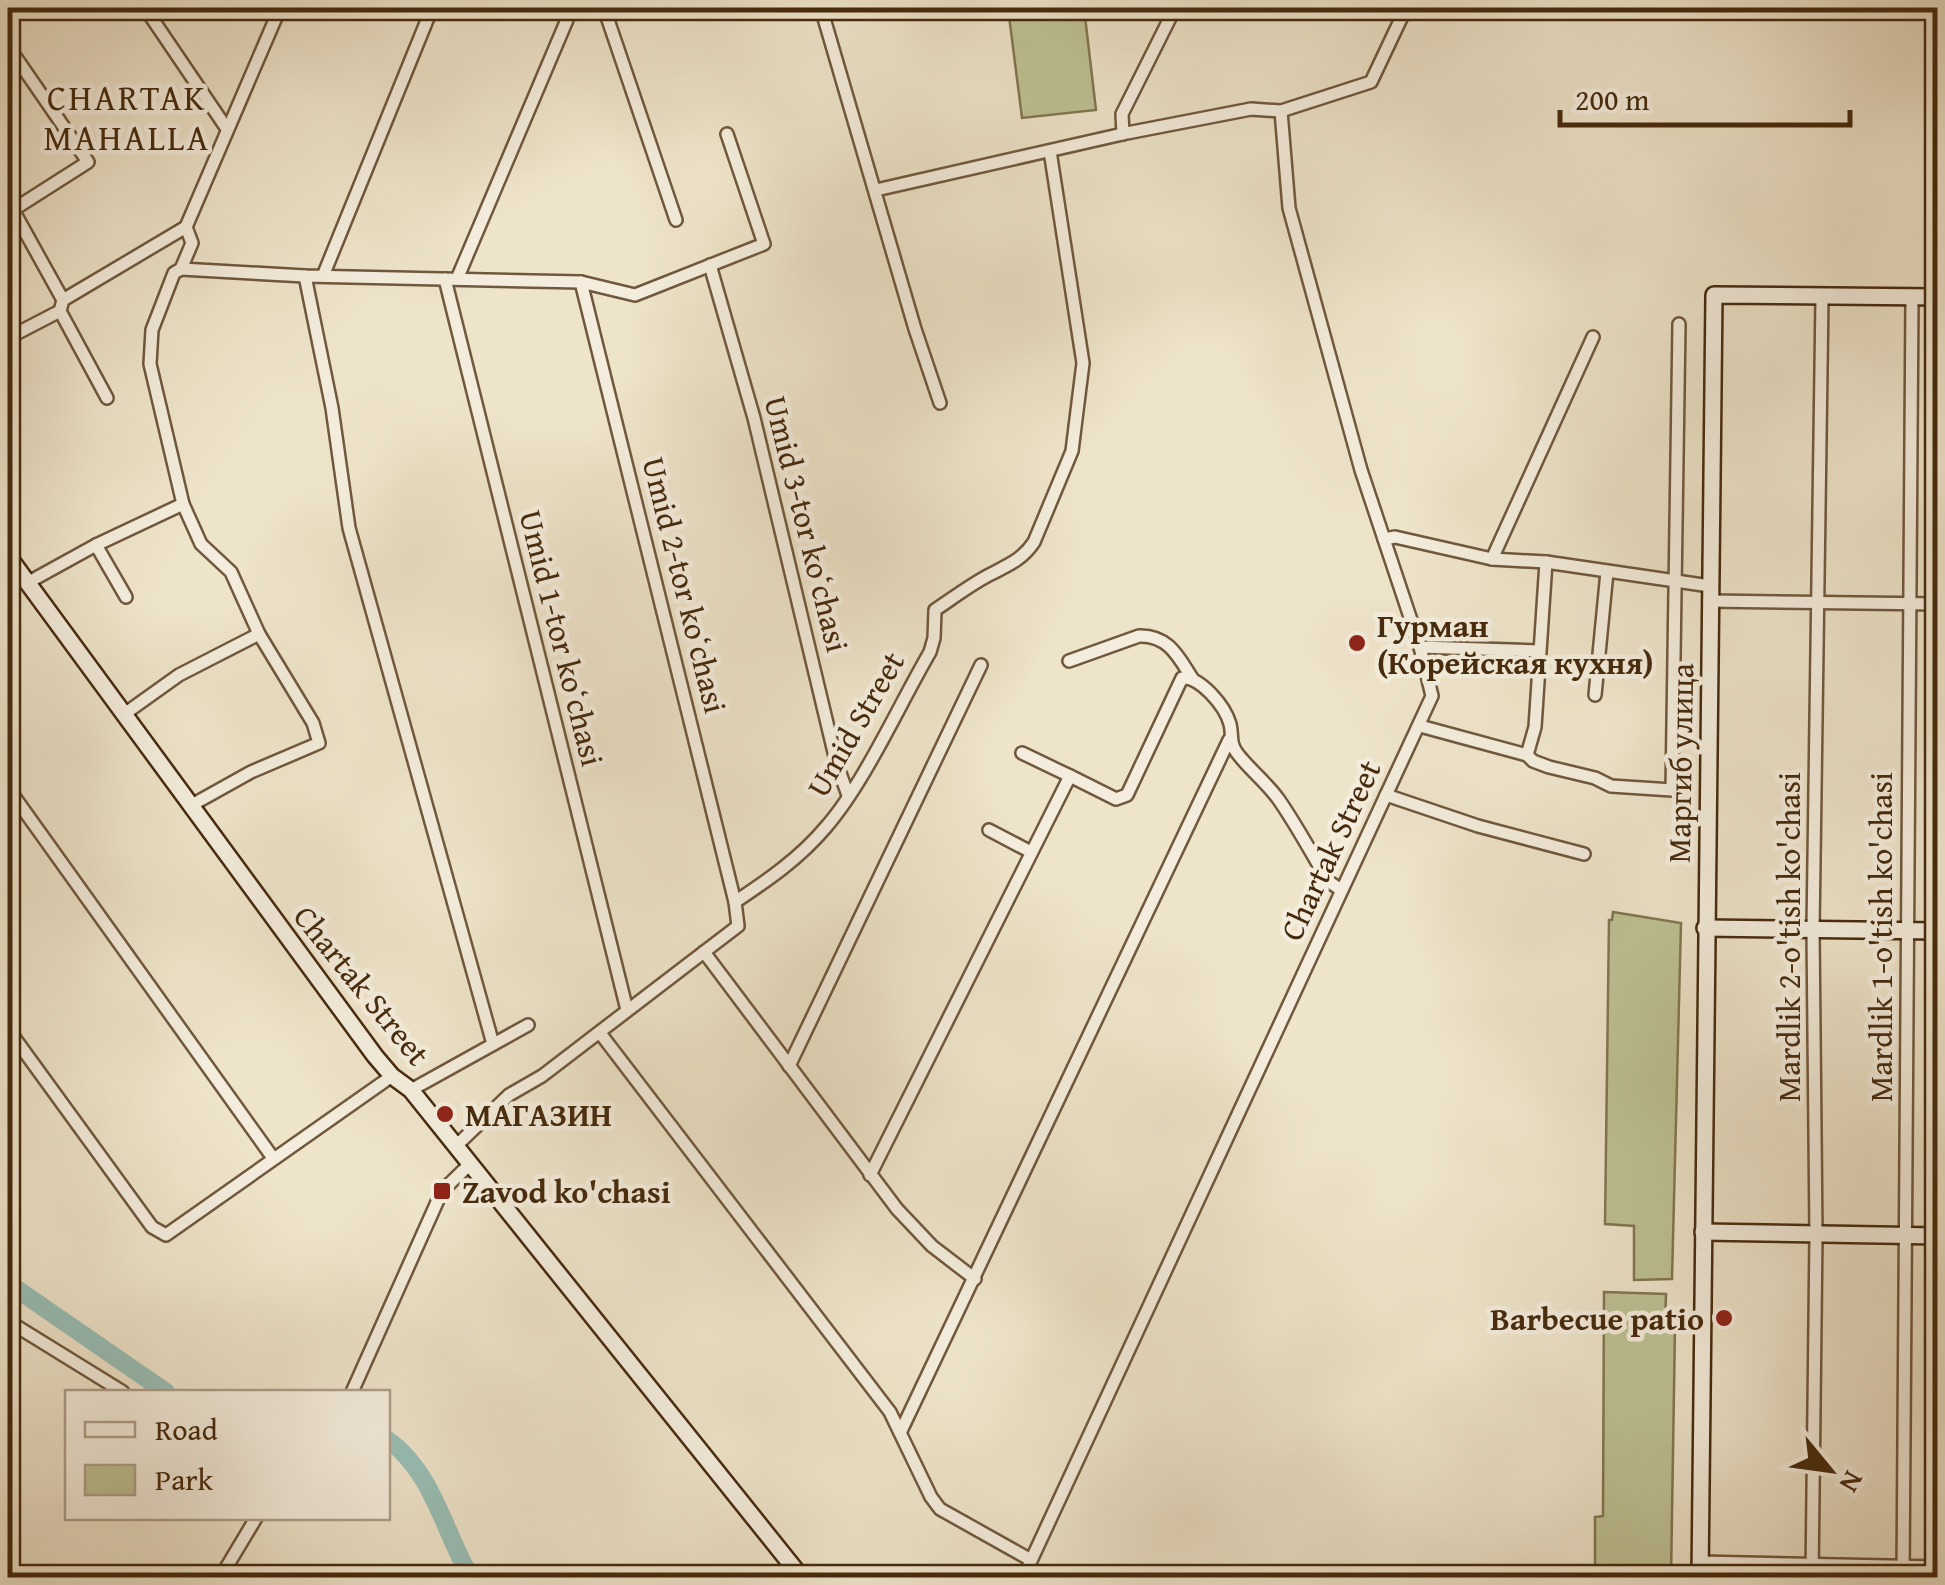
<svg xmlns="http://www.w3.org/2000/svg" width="1945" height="1585" font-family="'Gentium Book Plus',serif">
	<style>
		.green { fill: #bec294; stroke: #827650; stroke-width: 2.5 }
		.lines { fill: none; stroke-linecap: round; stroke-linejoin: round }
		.river { stroke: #99bfb6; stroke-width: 18 }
		.street-casing { stroke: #70583c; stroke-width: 16 }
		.secondary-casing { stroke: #462a0d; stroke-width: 20 }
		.street { stroke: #f4eddd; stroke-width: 11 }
		.secondary { stroke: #f4eddd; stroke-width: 15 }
		.poi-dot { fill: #8f2418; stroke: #f4eddd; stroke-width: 4 }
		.labels { text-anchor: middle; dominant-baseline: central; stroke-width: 9; stroke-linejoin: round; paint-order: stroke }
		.street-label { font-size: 32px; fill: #462a0d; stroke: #f4eddd }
		.poi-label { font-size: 32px; font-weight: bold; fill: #462a0d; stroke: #f4eddd; text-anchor: start }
		.neighbourhood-label { font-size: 35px; letter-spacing: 2.5px; fill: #462a0d; stroke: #f4eddd }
	</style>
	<rect width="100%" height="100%" fill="#eee4ca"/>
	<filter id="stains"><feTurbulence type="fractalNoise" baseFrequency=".002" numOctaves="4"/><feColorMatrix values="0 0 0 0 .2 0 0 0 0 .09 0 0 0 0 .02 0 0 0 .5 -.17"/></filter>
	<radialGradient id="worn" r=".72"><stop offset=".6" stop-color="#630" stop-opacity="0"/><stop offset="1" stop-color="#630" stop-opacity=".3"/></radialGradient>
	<g class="green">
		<polygon points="1008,8 1084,8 1096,110 1022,118"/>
		<polygon points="1613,912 1681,923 1672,1279 1634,1280 1634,1226 1605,1224 1609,920 1612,920"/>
		<polygon points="1604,1292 1666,1294 1665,1325 1675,1327 1671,1577 1595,1577 1595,1517 1603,1516"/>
	</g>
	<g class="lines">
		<g class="river">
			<polyline points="8,1283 166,1392"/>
			<path d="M388,1440c45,32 56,92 83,138"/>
		</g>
		<defs>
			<g id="street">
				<polyline points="145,8 227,129"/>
				<polyline points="604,8 676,220"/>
				<polyline points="821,8 915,329 940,403"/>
				<polyline points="8,46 88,162 8,213"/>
				<polyline points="1123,134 1122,114 1175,8"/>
				<polyline points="876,190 1127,133 1251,109 1281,111 1371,82 1406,8"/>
				<polyline points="13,210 63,300"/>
				<polyline points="710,265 754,418 837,765 848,795"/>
				<polyline points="181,269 305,276 581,282 635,295 764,244 727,134"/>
				<polyline points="305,276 332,408 349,528 493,1044"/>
				<polyline points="323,276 432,8"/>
				<polyline points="445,279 627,1010"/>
				<polyline points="457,279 572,8"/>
				<polyline points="581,282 735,902"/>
				<polyline points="60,311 107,398"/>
				<polyline points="8,338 60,311 63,300 186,227"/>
				<polyline points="1384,539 1395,537 1492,559 1546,562 1710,586"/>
				<polyline points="96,545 126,597"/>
				<polyline points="1492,559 1593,337"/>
				<polyline points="8,583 21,574"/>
				<polyline points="27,583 96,545 183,504"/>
				<polyline points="1709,601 1938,604"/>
				<polyline points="1420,647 1539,651"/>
				<path d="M1069,661l70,-25c29,-1 39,20 53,42"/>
				<polyline points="1595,695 1607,572"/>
				<polyline points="123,715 179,675 259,634"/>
				<polyline points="1420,726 1527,755 1533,761 1549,767 1595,778 1611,786 1672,790 1679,324"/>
				<polyline points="1022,753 1070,776"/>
				<polyline points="1527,755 1535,727 1546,562"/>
				<polyline points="8,788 273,1158"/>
				<polyline points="1386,795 1478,826 1584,854"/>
				<polyline points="190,806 251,772 319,743 313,723 259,634 231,572 201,544 183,504 150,364 152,330 174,273 181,269 192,243 186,227 280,8"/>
				<polyline points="989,830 1031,852"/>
				<polyline points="704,952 897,1209 932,1246 975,1279"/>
				<polyline points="8,1029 152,1227 166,1235 392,1076"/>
				<polyline points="600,1033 890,1412 931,1497 940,1509 1031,1560"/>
				<polyline points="789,1066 981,665"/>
				<polyline points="411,1090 528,1025"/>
				<path d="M456,1146l53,-51 33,-19 196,-150 -3,-24c33,-22 65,-44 91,-75 39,-45 73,-122 104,-175l4,-14 1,-28c18,-12 35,-25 54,-35 19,-10 33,-15 45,-33l38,-91 11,-88 -33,-212"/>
				<path d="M870,1175l200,-399 46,23 11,-4 55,-117c18,-2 43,28 48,46 3,12 -1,18 7,29 13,17 30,30 42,47 18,26 33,54 49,81l13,9"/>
				<polyline points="8,1321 123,1392"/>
				<polyline points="352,1392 442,1191 470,1164"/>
				<polyline points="901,1431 1229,740"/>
				<polyline points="1700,1562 1938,1567"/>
				<polyline points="220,1578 256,1518"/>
				<polyline points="1023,1578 1432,696 1420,647 1361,470 1289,208 1281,111"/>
				<polyline points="1812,1578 1816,1235 1813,930 1822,298"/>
				<polyline points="1903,1578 1912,297"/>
			</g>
			<g id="secondary">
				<polyline points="8,556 375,1056 392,1076 411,1090 802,1578"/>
				<polyline points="1705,928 1938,931"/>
				<polyline points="1703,1232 1938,1236"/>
				<polyline points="1700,1578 1714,295 1938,297"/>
			</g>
		</defs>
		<use href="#street" class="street-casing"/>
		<use href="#secondary" class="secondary-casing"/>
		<use href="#street" class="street"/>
		<use href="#secondary" class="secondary"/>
	</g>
	<g class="poi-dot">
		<circle cx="1357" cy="643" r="10"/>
		<circle cx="445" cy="1114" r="10"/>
		<rect x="432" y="1181" width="20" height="20" rx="5"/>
		<circle cx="1724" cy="1318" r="10"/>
	</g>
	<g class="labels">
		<g class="street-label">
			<text transform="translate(807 524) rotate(76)">Umid 3-tor koʻchasi</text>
			<text transform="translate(685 585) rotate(76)">Umid 2-tor koʻchasi</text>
			<text transform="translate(562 638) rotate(76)">Umid 1-tor koʻchasi</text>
			<text transform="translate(855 724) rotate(-60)">Umid Street</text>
			<text transform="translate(1680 763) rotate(-89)">Маргиб улица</text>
			<text transform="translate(1330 850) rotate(-65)">Chartak Street</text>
			<text transform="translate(1788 937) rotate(-90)">Mardlik 2-o'tish ko'chasi</text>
			<text transform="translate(1880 937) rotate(-90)">Mardlik 1-o'tish ko'chasi</text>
			<text transform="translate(362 985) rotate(51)">Chartak Street</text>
		</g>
		<g class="poi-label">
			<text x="1377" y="625">Гурман<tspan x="1377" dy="37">(Корейская кухня)</tspan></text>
			<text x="465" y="1114">МАГАЗИН</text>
			<text x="462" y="1191">Zavod ko'chasi</text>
			<text x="1704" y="1318" text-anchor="end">Barbecue patio</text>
		</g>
		<g class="neighbourhood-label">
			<text x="127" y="97">CHARTAK<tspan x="127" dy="40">MAHALLA</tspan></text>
		</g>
	</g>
	<rect width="1945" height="1585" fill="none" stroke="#eee4ca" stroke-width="40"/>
	<rect x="10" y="10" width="1925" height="1565" fill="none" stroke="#462a0d" stroke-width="5"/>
	<rect x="20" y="20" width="1905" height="1545" fill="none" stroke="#462a0d" stroke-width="2.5"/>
	<rect x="65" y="1390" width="325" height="130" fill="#f4eddd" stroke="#ae9f8a" stroke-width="2.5"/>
	<rect x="85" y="1422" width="50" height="15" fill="#f4eddd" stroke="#ae9f8a" stroke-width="2.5"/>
	<text x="155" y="1440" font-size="30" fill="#462a0d">Road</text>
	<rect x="85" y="1465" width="50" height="30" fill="#bec294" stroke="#ae9f8a" stroke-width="2.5"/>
	<text x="155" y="1490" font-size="30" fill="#462a0d">Park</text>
	<g transform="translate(1830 1470) rotate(119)" stroke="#f4eddd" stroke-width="8" paint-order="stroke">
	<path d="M0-8L18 38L0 25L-18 38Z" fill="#462a0d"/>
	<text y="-15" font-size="28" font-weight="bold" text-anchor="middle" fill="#462a0d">N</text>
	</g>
	<path d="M1560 110v15h290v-15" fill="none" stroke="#462a0d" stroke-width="5"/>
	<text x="1575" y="110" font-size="30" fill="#462a0d" stroke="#f4eddd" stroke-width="8" paint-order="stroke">200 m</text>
	<rect width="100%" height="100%" filter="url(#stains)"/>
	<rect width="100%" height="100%" fill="url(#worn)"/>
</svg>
